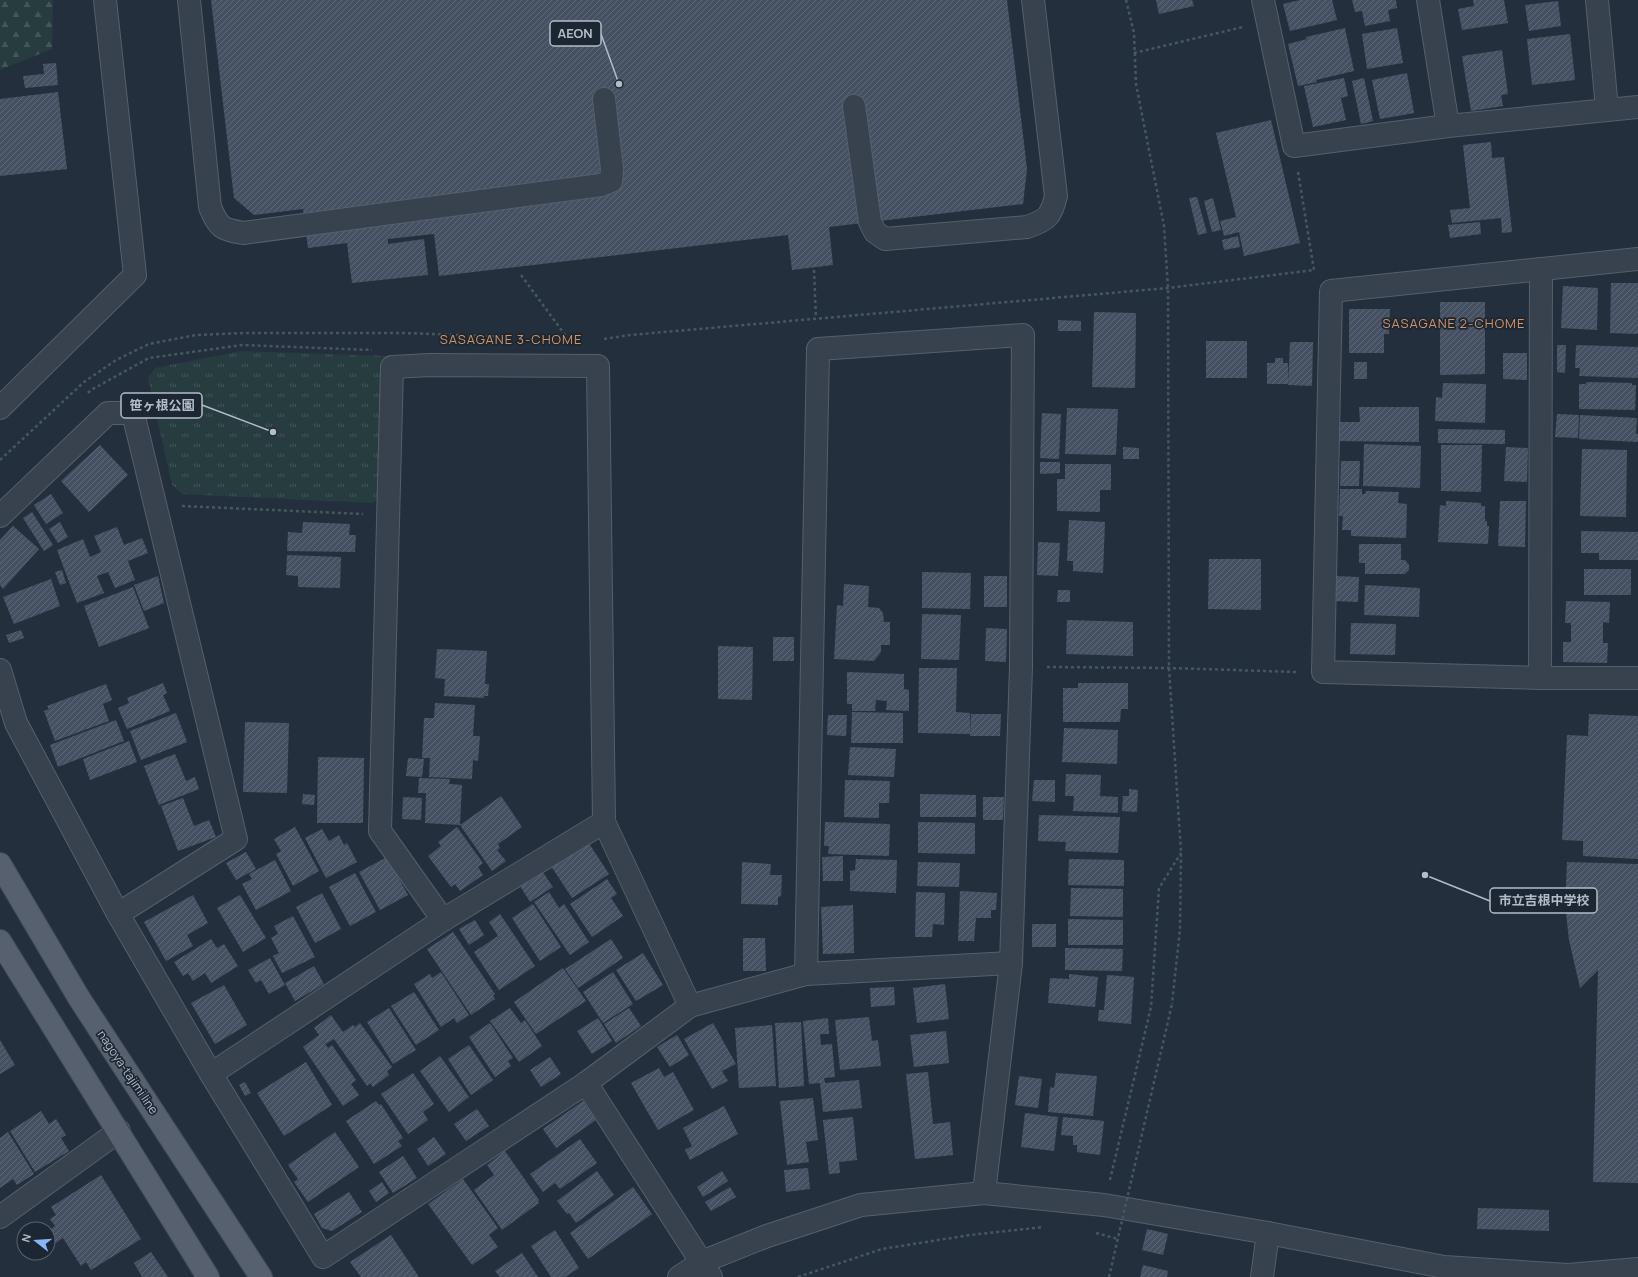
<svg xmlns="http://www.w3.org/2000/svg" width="1638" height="1277" font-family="Manrope,'Noto Sans JP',sans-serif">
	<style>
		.forest { fill: url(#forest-firs) }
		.park { fill: url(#park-tufts) }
		.building { fill: url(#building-hatch) }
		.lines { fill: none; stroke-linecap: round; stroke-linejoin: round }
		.minor-casing { stroke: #565f6c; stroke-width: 24 }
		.major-casing { stroke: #414a57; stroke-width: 24 }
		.path { stroke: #44595c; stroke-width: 2.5; stroke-dasharray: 3 3; stroke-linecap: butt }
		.minor { stroke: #38414e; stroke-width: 22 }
		.major { stroke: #56606e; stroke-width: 22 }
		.path-bridge { stroke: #44595c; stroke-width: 2.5; stroke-dasharray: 3 3; stroke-linecap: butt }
		.labels { text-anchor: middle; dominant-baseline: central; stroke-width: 3.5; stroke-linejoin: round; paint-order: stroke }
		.street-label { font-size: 12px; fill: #b4bcc9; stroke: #1d2633 }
		.neighbourhood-label { font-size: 13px; letter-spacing: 1px; fill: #d59563; stroke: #1d2633 }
		.leader { fill: none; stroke: #b4bcc9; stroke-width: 1.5 }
		.callout-dot { fill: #b4bcc9; stroke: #1d2633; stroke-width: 1.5 }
		.callout { fill: #1d2633; stroke: #b4bcc9; stroke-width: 1.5 }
		.callout-label { font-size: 13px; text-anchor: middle; font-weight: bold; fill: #b4bcc9 }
	</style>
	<defs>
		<pattern id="forest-firs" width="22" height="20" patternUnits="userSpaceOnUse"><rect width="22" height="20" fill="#263c3f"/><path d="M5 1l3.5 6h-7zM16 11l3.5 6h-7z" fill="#435659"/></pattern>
		<pattern id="park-tufts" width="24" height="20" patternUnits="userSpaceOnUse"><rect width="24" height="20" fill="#263c3f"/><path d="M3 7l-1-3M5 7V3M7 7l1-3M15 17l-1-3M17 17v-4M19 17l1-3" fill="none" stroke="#435659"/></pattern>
		<pattern id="building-hatch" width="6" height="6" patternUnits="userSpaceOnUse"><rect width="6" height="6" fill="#455162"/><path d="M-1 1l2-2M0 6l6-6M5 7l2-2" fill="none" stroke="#5d6877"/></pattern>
	</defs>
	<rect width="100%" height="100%" fill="#242f3e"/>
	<polygon class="forest" points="0,0 53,0 52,49 0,70"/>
	<polygon class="park" points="241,351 388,356 383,494 373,503 182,494 172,485 148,378 155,368"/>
	<g class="building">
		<polygon points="211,0 1007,0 1027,169 1023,204 829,227 833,265 792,270 788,235 439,276 434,234 388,239 388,244 424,239 428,275 352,283 347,243 308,248 303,209 254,215 234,198"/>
		<polygon points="1156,0 1192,0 1194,6 1159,14"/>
		<polygon points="1300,0 1332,0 1337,20 1290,31 1283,4"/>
		<polygon points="1352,0 1396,0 1397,8 1388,10 1390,21 1365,26 1362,11 1355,12"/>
		<polygon points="1473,0 1504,0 1508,23 1462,30 1458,9 1474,6"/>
		<polygon points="1558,1 1561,26 1529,31 1525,5"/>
		<polygon points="1345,28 1354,71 1316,80 1317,82 1298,86 1288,44 1307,39 1306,37"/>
		<polygon points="1397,28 1403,63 1367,69 1362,34"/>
		<polygon points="1570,34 1575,80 1532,85 1527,39"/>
		<polygon points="1502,50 1508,94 1501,95 1503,106 1471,111 1462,56"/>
		<polygon points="56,63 58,85 25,88 23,76 44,74 43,64"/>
		<polygon points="1407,73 1414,113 1380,119 1372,80"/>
		<polygon points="1344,78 1348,96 1341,98 1346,120 1313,127 1304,86"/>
		<polygon points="1364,78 1373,121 1361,124 1352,81"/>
		<polygon points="58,92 67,169 0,176 0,99"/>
		<polygon points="1271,120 1300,243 1244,256 1239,232 1224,236 1220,221 1236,217 1216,133"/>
		<polygon points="1491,142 1492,158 1504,157 1512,232 1502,233 1501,218 1452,223 1450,210 1470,208 1463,145"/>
		<polygon points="1197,197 1207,233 1198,235 1189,198"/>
		<polygon points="1213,198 1221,230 1212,232 1204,201"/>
		<polygon points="1480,222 1481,234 1450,238 1448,225"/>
		<polygon points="1238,236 1240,247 1224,250 1222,240"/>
		<polygon points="1611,283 1638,283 1638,334 1610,333"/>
		<polygon points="1563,286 1598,288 1597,330 1561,328"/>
		<polygon points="1440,302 1485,302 1485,374 1440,375"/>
		<polygon points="1349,309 1390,309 1389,334 1384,334 1384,353 1349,353"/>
		<polygon points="1094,312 1136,313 1135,388 1092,387"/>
		<polygon points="1058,320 1081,321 1081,331 1058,331"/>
		<rect x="1206" y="341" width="41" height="37"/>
		<polygon points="1290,342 1313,342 1312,386 1288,385"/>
		<polygon points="1557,345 1566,345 1565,373 1557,372"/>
		<polygon points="1576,345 1638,347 1638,378 1579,376 1580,368 1575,368"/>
		<polygon points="1503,353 1527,353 1527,380 1503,379"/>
		<polygon points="1275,358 1283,358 1283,363 1288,363 1288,384 1267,384 1267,363 1275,363"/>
		<rect x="1354" y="362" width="13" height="17"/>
		<polygon points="1586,382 1632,383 1632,385 1636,385 1635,410 1579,409 1579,384 1586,384"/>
		<polygon points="1443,383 1486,384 1485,423 1435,421 1436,397 1442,398"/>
		<polygon points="1359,407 1419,407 1419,442 1335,441 1335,422 1360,422"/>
		<polygon points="1067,408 1118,409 1116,455 1065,454"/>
		<polygon points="1042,413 1061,414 1059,459 1040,458"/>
		<polygon points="1557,414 1579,415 1578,438 1555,437"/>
		<polygon points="1580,415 1637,418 1636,434 1638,434 1638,442 1579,439"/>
		<polygon points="1438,429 1505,430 1505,444 1438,443"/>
		<polygon points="1364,444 1421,446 1420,488 1363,486"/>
		<polygon points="100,445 128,475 89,512 61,481"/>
		<polygon points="1441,445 1482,445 1481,492 1441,491"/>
		<polygon points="1123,447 1139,448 1139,459 1123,459"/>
		<polygon points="1506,447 1528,448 1527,482 1504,481"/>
		<polygon points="1582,449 1627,450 1626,517 1580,516"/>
		<polygon points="1341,461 1360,461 1359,486 1340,486"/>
		<polygon points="1040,462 1060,462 1060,473 1040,474"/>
		<polygon points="1065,464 1111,464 1111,490 1100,490 1100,512 1057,511 1057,479 1065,479"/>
		<polygon points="1340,489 1362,489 1362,494 1365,494 1366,491 1399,492 1398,503 1407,504 1406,538 1351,536 1351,530 1342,530 1343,516 1339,516"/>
		<polygon points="51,494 63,513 46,524 34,505"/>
		<polygon points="1446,501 1481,503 1481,506 1485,506 1485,521 1487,521 1487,526 1489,526 1488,544 1438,542 1440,505 1446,506"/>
		<polygon points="1500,501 1526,501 1525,547 1498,546"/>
		<polygon points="32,512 53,545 44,551 23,518"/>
		<polygon points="1069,520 1105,522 1103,573 1073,571 1073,561 1067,561"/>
		<polygon points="60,522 68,537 58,543 49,529"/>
		<polygon points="303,522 350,524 349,535 356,535 355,552 287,551 288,532 302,533"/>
		<polygon points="13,526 39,549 3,589 0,585 0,540"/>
		<polygon points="117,527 124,545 142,538 148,553 128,561 135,580 115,588 108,572 97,576 104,593 77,603 57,550 83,539 90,557 101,552 94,536"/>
		<polygon points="1581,531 1638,532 1638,560 1599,560 1599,553 1581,553"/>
		<polygon points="1038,542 1060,543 1058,576 1037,575"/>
		<polygon points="1359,544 1401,544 1401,560 1405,560 1409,565 1409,570 1405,574 1365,574 1365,563 1359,563"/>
		<polygon points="287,555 341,557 340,588 298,587 298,576 286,575"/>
		<polygon points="1209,559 1261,559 1261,610 1208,609"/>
		<rect x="1584" y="569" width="47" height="26"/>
		<polygon points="62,570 66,583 60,585 55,572"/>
		<polygon points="922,572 971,573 970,609 922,608"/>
		<polygon points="158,576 164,603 144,611 134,585"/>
		<rect x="984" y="576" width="23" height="31"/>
		<polygon points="1335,576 1359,577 1358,602 1334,601"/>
		<polygon points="51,579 60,606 14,624 3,597"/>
		<polygon points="844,584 869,586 868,607 879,608 883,613 884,622 890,622 890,645 881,645 881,652 874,661 834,659 837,605 843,606"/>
		<polygon points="1365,585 1420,588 1419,617 1364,615"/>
		<polygon points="133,587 149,628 99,647 84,606"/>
		<polygon points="1058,590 1070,590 1070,602 1057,602"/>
		<polygon points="1566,601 1610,602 1609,623 1603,622 1603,643 1608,643 1607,663 1563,662 1563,642 1571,642 1571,623 1565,623"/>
		<polygon points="922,614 961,615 959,660 921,659"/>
		<polygon points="1067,620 1133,622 1133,656 1066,654"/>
		<polygon points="1351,623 1396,624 1395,655 1350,654"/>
		<polygon points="986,628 1007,629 1006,662 985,661"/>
		<polygon points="21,630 24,638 9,643 6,635"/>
		<rect x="773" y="637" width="21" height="24"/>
		<polygon points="718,646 753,647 752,700 718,699"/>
		<polygon points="437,649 487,651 485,684 489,684 488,696 484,696 484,698 444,696 445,679 435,678"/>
		<polygon points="919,668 957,668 956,712 970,713 970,734 918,733"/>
		<polygon points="847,672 904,674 904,689 909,690 909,711 886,710 887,701 876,700 875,711 852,711 852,704 847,704"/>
		<polygon points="163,683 167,693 163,695 170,711 127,729 118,708 129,703 127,698"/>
		<polygon points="1078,683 1128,683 1128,709 1121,709 1120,722 1063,722 1063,688 1078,688"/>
		<polygon points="106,684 112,700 103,704 109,721 55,741 44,711 49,709 47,706"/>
		<polygon points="435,703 475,705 473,736 480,736 478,761 473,760 472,779 429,777 430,758 422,758 424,718 434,718"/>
		<polygon points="852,712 903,713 903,743 851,743"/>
		<polygon points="176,713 187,742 141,760 130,731"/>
		<polygon points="971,714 1001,714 1000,736 970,736"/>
		<polygon points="1589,714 1638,716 1638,859 1583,856 1583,841 1562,840 1567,735 1588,736"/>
		<polygon points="828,715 847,715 846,736 827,735"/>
		<polygon points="116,720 124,741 58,767 50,745"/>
		<polygon points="245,722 289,723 287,793 243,792"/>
		<polygon points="1064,728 1118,730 1117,764 1062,762"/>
		<polygon points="129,741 137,762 90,780 83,759"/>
		<polygon points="850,747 896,749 894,777 848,775"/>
		<polygon points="175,754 186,781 195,777 199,789 159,805 144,766"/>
		<polygon points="318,757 364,758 363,823 317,823"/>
		<polygon points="408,758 424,759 422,777 406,776"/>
		<polygon points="1066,774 1101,775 1100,796 1118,797 1118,813 1073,811 1074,796 1065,796"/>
		<polygon points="419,778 450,779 449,784 462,785 460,825 425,823 426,793 418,793"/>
		<polygon points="845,780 890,781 889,803 879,803 879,818 844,817"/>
		<polygon points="1034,780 1055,780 1055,802 1032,801"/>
		<polygon points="1129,789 1138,790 1137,812 1122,811 1123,796 1129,796"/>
		<polygon points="303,794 315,795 314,805 302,804"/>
		<polygon points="920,794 976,795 976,817 920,817"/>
		<polygon points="501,796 522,827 498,844 500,848 497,850 506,861 492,871 460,825"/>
		<polygon points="403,797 422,798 421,820 402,819"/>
		<polygon points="983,797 1004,797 1003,820 983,820"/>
		<polygon points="183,798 194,826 209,820 216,837 178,851 161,806"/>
		<polygon points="1039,815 1120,817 1118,853 1065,851 1066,842 1038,841"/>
		<polygon points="825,822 890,824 889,856 828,854 829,846 824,846"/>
		<polygon points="918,822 975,823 975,854 918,853"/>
		<polygon points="295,827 319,871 293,886 276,854 281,851 274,839"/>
		<polygon points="457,827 483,863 478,867 483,875 460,891 455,884 451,887 428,856 441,846 438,842"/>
		<polygon points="322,829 329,841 339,835 344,845 347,843 357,862 326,878 305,838"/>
		<polygon points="588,842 609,874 572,898 551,866"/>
		<polygon points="246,852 256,869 236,880 226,863"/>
		<polygon points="843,856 843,881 823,881 822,857"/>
		<polygon points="387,857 408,895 380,910 359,872"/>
		<polygon points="856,859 897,860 896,893 850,891 850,871 855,870"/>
		<polygon points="1069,859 1124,860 1124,886 1068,885"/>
		<polygon points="275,860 291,891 256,910 242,884 252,879 249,874"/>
		<polygon points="742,862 771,864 770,875 782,875 781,896 778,897 778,905 741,904"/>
		<polygon points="918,862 960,863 959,887 917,886"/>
		<polygon points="1567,862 1638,864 1638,1183 1593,1182 1598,970 1580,988 1569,940 1565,904"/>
		<polygon points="542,871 553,887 530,902 520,886"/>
		<polygon points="355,873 376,912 350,926 329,887"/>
		<polygon points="607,879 617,894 611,898 623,916 592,937 570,904"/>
		<polygon points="1071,888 1123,889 1123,917 1070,916"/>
		<polygon points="960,891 997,893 996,910 991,910 991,918 976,918 974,941 958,941"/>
		<polygon points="549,892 559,908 564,904 589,942 570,955 534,902"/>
		<polygon points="916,892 945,893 944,925 933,924 932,937 915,937"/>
		<polygon points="322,893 341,929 315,943 296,907"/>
		<polygon points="193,895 208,923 187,935 193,946 166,961 144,922"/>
		<polygon points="240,895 266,938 243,952 217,908"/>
		<polygon points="533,904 561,947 540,961 512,918"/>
		<polygon points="853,905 854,953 823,954 821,907"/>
		<polygon points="500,914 535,966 499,990 474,952 498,936 489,922"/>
		<polygon points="293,916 315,957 282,973 273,956 279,953 271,938 278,934 274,926"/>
		<polygon points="1068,919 1123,920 1123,945 1068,945"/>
		<polygon points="475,920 484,935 469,945 459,929"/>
		<rect x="1032" y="924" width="24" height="23"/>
		<polygon points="453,932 495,994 493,995 495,999 471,1015 427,949"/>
		<polygon points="743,938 765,938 766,971 743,971"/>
		<polygon points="211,939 217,948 224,944 238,966 211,983 205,973 193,981 188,973 183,976 174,962"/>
		<polygon points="611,939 623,958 578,988 565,969"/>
		<polygon points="1065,948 1123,949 1122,971 1065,970"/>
		<polygon points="643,953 663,985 636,1001 616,970"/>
		<polygon points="270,958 285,985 269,994 261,980 256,983 248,970"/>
		<polygon points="314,966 324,984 295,1001 285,983"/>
		<polygon points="563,968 586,1001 536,1034 514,1002"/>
		<polygon points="441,972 469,1015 457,1023 454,1018 441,1027 414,984 430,974 432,978"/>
		<polygon points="613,972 633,1004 603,1023 583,992"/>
		<polygon points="1069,974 1098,977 1095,1007 1048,1003 1050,978 1069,979"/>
		<polygon points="1107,975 1134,977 1131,1024 1098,1021 1099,1010 1104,1010"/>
		<polygon points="945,984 949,1019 917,1023 913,988"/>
		<polygon points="224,985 247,1025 215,1044 191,1003"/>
		<polygon points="894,987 895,1005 871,1007 870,988"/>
		<polygon points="414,992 439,1030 416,1045 391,1006"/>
		<polygon points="389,1008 416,1050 393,1064 367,1022"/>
		<polygon points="510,1008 521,1023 525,1020 542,1046 519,1062 490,1021"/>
		<polygon points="629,1008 641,1026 616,1043 604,1024"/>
		<polygon points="331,1015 343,1032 353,1025 355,1027 360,1023 392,1067 387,1071 389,1075 373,1087 370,1083 367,1086 334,1039 326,1044 323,1041 328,1048 332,1045 356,1080 351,1084 359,1095 343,1106 303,1047 319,1035 314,1028"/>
		<polygon points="869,1017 872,1041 878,1040 881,1066 840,1070 835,1020"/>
		<polygon points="598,1018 612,1041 592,1054 577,1031"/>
		<polygon points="828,1018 829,1034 820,1034 821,1045 832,1044 835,1077 824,1078 825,1083 859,1080 862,1108 823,1112 820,1083 809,1084 803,1021"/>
		<polygon points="801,1022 804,1086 779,1088 775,1023"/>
		<polygon points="490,1023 513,1058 508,1061 511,1066 495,1077 469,1037"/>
		<polygon points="713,1023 736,1064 722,1071 728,1081 712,1089 684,1039"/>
		<polygon points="772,1025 776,1086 739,1088 735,1028"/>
		<polygon points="946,1031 949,1063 914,1067 910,1035"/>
		<polygon points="677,1035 689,1055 670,1067 657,1047"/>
		<polygon points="0,1040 15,1065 0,1074"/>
		<polygon points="469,1045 493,1080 471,1095 448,1059"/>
		<polygon points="440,1056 469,1097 449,1112 420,1071"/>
		<polygon points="550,1057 561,1074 541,1087 530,1070"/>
		<polygon points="306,1062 332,1105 284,1136 257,1093"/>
		<polygon points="659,1068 664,1077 673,1072 694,1110 658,1130 631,1083"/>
		<polygon points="928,1072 933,1124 950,1122 953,1155 915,1159 906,1074"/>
		<polygon points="413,1073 434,1104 423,1112 428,1120 408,1134 381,1094"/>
		<polygon points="1056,1073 1097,1076 1093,1116 1048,1112 1050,1087 1054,1088"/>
		<polygon points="1019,1076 1042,1079 1038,1108 1015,1105"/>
		<polygon points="245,1082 251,1093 245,1096 239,1085"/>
		<polygon points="813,1098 818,1140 806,1142 809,1162 787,1165 780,1101"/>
		<polygon points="376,1101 379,1105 381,1104 403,1138 398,1141 402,1146 374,1164 346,1121"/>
		<polygon points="583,1101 596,1120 556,1148 543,1129"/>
		<polygon points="724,1106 738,1134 690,1160 685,1150 692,1146 683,1128"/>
		<polygon points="477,1109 489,1126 466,1141 454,1124"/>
		<polygon points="41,1111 49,1124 56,1119 66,1135 61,1138 69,1151 35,1172 10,1131"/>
		<polygon points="1025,1113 1058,1117 1054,1151 1021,1147"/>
		<polygon points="853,1117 857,1160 839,1162 840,1173 829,1174 823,1120"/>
		<polygon points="1063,1117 1104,1121 1100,1155 1077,1152 1077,1145 1073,1145 1073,1136 1061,1135"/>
		<polygon points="8,1132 34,1174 17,1185 13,1179 0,1188 0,1138"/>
		<polygon points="335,1132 359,1167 308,1202 294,1182 298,1179 288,1165"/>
		<polygon points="434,1137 446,1154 428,1166 417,1149"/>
		<polygon points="580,1139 597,1163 560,1189 555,1183 543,1192 530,1174"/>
		<polygon points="505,1151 539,1200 538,1201 539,1203 502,1230 474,1190 494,1175 487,1165"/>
		<polygon points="403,1156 417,1178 393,1193 379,1172"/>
		<polygon points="808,1168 810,1189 786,1192 784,1170"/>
		<polygon points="597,1171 614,1195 576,1223 569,1213 567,1214 557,1201"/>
		<polygon points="722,1171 728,1181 703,1197 697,1187"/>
		<polygon points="101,1175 141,1239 91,1270 86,1262 81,1266 63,1238 53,1245 48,1236 48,1231 55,1226 50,1219 56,1215 51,1207"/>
		<polygon points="463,1179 498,1228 489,1235 498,1247 472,1265 428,1204"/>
		<polygon points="382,1182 389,1193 376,1202 369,1191"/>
		<polygon points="633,1187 652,1214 588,1259 570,1233"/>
		<polygon points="730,1187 736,1197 711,1211 705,1202"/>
		<polygon points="349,1192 362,1212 332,1231 322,1228 314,1214"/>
		<polygon points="1478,1208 1549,1210 1549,1231 1477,1229"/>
		<polygon points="1147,1229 1168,1234 1163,1255 1142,1250"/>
		<polygon points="555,1230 579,1268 565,1277 551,1277 531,1246"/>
		<polygon points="391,1235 419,1277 361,1277 350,1262"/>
		<polygon points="151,1252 168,1277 142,1277 134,1263"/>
		<polygon points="522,1253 538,1277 500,1277 495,1271"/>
		<polygon points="1143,1265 1168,1271 1167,1277 1140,1277"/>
	</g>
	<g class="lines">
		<defs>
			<g id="minor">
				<path d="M189,0l21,207c9,21 11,22 33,26l358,-48 10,-4 1,-12 -8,-70"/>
				<polyline points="1263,0 1294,146 1448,126 1638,107"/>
				<polyline points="1428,0 1448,126"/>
				<polyline points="1597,0 1607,109"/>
				<path d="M854,106l16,116 5,10 10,7 142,-12c20,-7 24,-10 29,-31l-23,-196"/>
				<polyline points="1638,259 1331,291 1323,672 1540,678 1638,678"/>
				<polyline points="0,408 135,275 105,0"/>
				<polyline points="0,516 108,413 133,413 236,839 118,914"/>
				<polyline points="0,670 16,723 118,914 211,1074 323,1257 586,1083 690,1006 806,974 1011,963"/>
				<polyline points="1540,678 1541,269"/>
				<polyline points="443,920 380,831 392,367 430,365 598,366 604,822 690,1006"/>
				<polyline points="806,974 818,349 1023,335 1021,667 1011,963 984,1193"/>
				<polyline points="211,1074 443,920 604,822"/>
				<polyline points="586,1083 711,1277"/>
				<polyline points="0,1217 119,1131"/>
				<polyline points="679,1277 702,1262 767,1236 861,1205 984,1193 1104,1205 1268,1233 1444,1267 1568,1275 1638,1269"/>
				<polyline points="1262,1277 1268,1233"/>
			</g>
			<g id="major">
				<polyline points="0,864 79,998 261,1277"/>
				<polyline points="0,941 208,1277"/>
			</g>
		</defs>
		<use href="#minor" class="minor-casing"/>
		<use href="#major" class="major-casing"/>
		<g class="path">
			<polyline points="1126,0 1134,33 1136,84 1164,226 1168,288 1169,668 1181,852 1180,929 1172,1004"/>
			<polyline points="1134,53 1243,27"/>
			<polyline points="1298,172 1314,270"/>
			<polyline points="814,270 816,318"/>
			<polyline points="521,275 568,339"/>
			<polyline points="604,339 630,335 1168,288 1314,270"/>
			<polyline points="88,393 91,390 149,358 242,345 372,350"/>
			<polyline points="0,460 84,382 116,360 149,344 196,335 245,333 404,333 511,337"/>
			<polyline points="182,506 363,514"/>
			<polyline points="1047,667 1169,668 1296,672"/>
			<polyline points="1110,1180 1151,1007 1159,888 1181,853"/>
			<polyline points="1096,1233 1118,1239"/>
			<polyline points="798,1277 882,1249 970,1235 1044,1227"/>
		</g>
		<use href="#minor" class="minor"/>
		<use href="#major" class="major"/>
		<polyline class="path-bridge" points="1109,1277 1172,1004"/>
	</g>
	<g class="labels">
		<g class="street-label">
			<text transform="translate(128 1072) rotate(56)">nagoya-tajimi line</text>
		</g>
		<g class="neighbourhood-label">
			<text x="1454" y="323">SASAGANE 2-CHOME</text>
			<text x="511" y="339">SASAGANE 3-CHOME</text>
		</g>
	</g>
	<path class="leader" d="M619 84L601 34M273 432L202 405M1425 875L1490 901"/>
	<g class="callout-dot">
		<circle cx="619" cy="84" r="4"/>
		<circle cx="273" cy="432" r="4"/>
		<circle cx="1425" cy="875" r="4"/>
	</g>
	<g class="callout">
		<rect x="550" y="21" width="51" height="25" rx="4"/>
		<rect x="121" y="393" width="81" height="25" rx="4"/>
		<rect x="1490" y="888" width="107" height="25" rx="4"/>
	</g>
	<g class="callout-label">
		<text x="575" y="38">AEON</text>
		<text x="162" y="410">笹ヶ根公園</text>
		<text x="1544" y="905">市立吉根中学校</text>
	</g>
	<g transform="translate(36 1241) rotate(287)"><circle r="19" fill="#1d2633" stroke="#59626f"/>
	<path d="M0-3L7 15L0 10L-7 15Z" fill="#8ab4f8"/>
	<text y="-6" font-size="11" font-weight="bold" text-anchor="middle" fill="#b4bcc9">N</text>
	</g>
</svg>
